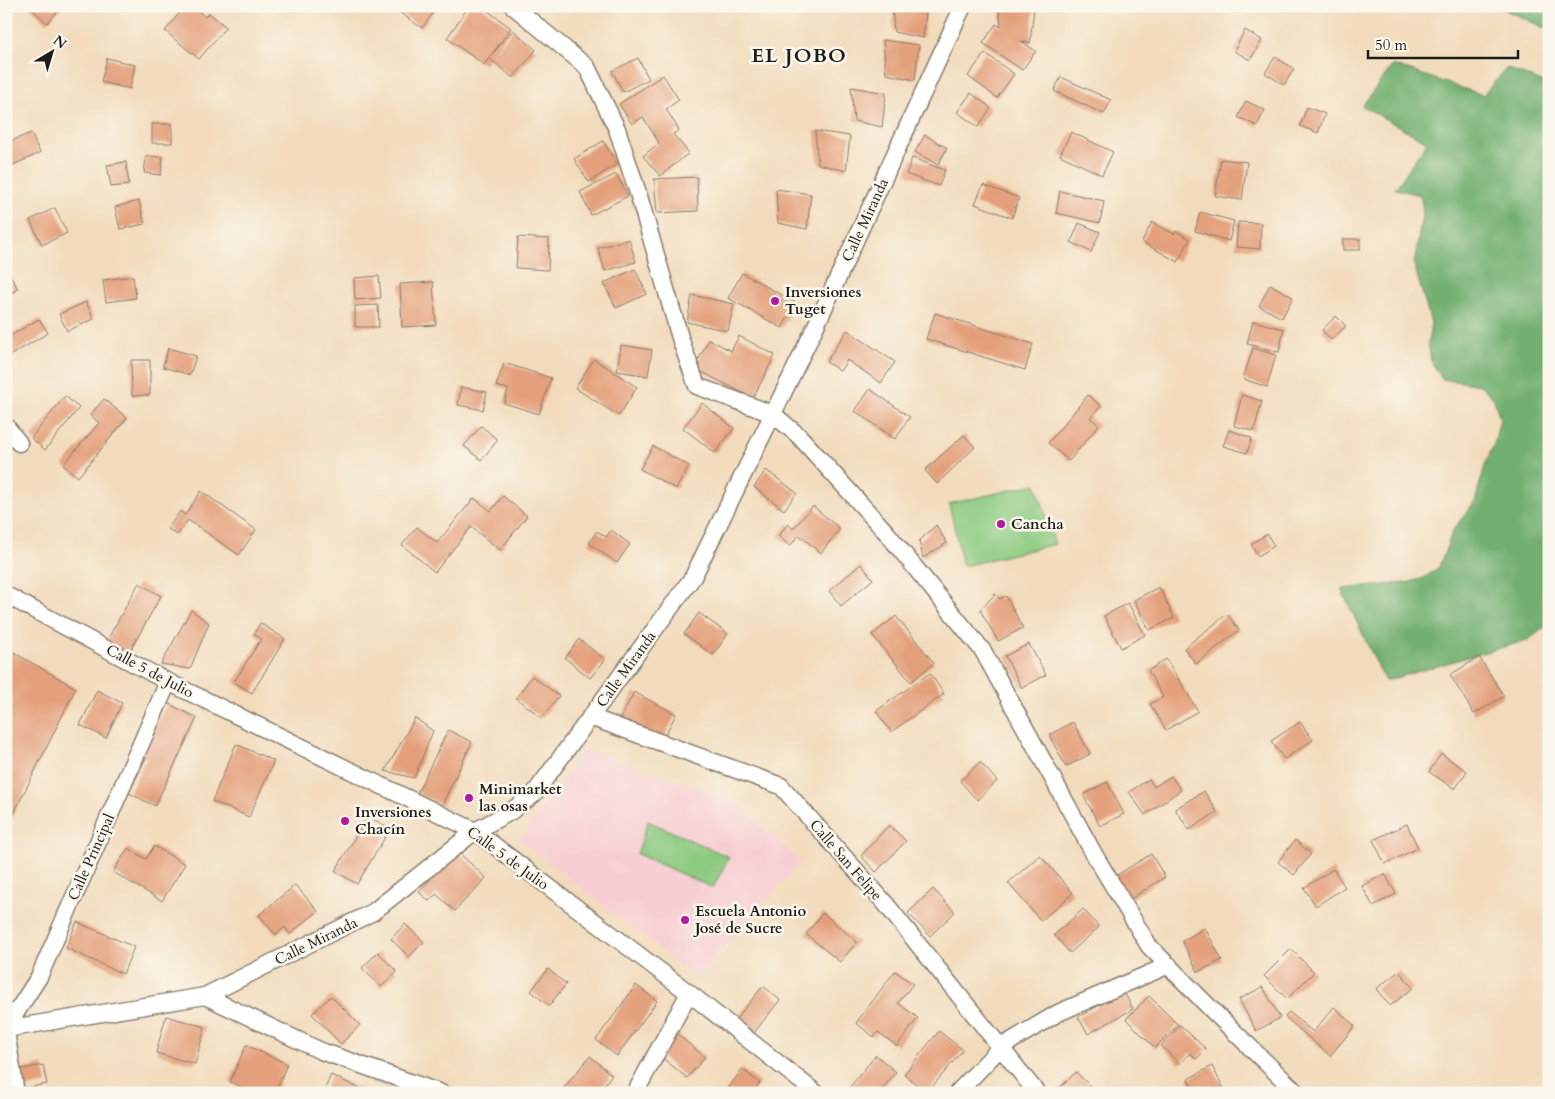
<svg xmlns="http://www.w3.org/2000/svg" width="1555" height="1099" font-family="Cardo,serif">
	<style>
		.built { fill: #f7cfd3 }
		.green { fill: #8dcb81; stroke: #54744e }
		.forest { fill: #72af6f; stroke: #476646 }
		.building { fill: #e4a07c }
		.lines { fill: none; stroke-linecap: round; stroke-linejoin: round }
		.minor-casing { stroke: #877c6c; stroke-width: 19 }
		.minor { stroke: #fff; stroke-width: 16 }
		.poi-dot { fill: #b5179e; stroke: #fbf7ec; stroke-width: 2 }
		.labels { text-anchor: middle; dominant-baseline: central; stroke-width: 5; stroke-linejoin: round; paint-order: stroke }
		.street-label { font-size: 15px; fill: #1c1c1c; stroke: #fbf7ec }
		.poi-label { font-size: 15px; font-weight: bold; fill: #1c1c1c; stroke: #fbf7ec; text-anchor: start }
		.district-label { font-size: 20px; font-weight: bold; letter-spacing: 1px; fill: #1c1c1c; stroke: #fbf7ec }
	</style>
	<rect width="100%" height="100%" fill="#fbf7ec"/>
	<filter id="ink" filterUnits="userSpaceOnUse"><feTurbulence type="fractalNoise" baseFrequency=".02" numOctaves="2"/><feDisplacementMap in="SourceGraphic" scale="10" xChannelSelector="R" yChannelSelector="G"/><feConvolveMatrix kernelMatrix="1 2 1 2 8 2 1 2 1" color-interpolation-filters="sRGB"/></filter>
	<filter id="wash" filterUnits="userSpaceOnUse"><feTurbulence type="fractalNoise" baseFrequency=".0096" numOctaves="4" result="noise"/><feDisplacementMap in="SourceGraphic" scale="20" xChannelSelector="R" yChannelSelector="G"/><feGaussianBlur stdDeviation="1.12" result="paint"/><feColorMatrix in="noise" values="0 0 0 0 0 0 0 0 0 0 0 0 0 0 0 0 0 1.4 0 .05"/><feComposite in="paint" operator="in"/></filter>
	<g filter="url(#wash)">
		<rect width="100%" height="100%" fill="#f2dbbc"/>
		<polygon class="built" points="583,749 732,800 801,862 696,978 520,840"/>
		<g class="green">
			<polygon points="1036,484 1055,544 963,566 949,504"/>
			<polygon points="648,821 729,857 713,888 637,854"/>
		</g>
		<g class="forest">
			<polygon points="1497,6 1549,6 1549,30 1501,8"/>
			<polygon points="1393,65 1483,95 1507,68 1549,85 1549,624 1528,640 1385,681 1341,589 1406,583 1424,578 1439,567 1453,530 1475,501 1486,462 1494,444 1500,419 1494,399 1480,385 1442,379 1431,361 1428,343 1431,323 1414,265 1423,209 1420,195 1395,189 1427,142 1362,106"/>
		</g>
		<g id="blocks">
			<g class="building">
				<polygon points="29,6 63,6 47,23"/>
				<polygon points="185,6 193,6 205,17 209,13 226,27 199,59 165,31"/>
				<polygon points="403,6 438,6 422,28 399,12"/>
				<polygon points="469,6 481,6 511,28 484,65 447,38"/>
				<polygon points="892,6 927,6 923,38 894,32"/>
				<polygon points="999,6 1034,8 1030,43 1021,41 1036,51 1022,70 983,43 996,24 1001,27"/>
				<polygon points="513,30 536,50 513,78 489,58"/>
				<polygon points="1245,30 1262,40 1250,60 1234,51"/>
				<polygon points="883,40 919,45 915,80 886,74"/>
				<polygon points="985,53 1014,74 997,98 968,76"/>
				<polygon points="1275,57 1294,69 1284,85 1265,73"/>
				<polygon points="107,58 135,65 130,89 101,82"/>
				<polygon points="638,58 649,79 623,92 612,71"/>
				<polygon points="663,75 679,100 666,109 679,130 673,134 689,153 660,176 643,156 659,143 643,117 632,124 619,104"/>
				<polygon points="1061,77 1111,100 1104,114 1054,91"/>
				<polygon points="851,87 886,93 882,127 854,121"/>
				<polygon points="971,93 991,108 978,127 957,112"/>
				<polygon points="1246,101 1265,110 1257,126 1238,117"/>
				<polygon points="1307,107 1325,114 1318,133 1300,126"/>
				<rect x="152" y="124" width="20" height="19"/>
				<polygon points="815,131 850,136 846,171 818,164"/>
				<polygon points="1071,132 1113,152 1102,175 1060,155"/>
				<polygon points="31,133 40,153 6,168 6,143"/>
				<polygon points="925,135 947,148 938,165 915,152"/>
				<polygon points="603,141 617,164 589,182 574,159"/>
				<polygon points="146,156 163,157 161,175 144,173"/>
				<polygon points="912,158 945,170 939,186 906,174"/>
				<polygon points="1221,159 1247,162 1242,200 1215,196"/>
				<polygon points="126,162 129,185 111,187 107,165"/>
				<polygon points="616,174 628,196 591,215 580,192"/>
				<polygon points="697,177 698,211 657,213 654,179"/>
				<polygon points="983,185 1019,198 1012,218 975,204"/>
				<polygon points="776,189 811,194 807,229 778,223"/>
				<polygon points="1060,191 1104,201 1100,223 1056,213"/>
				<polygon points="139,201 145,224 120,229 115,207"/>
				<polygon points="55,208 67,233 42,245 30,220"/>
				<polygon points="1200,212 1234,221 1229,241 1195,231"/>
				<polygon points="1152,222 1174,234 1176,231 1190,239 1178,262 1142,242"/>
				<polygon points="1238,222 1261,223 1260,249 1236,247"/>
				<polygon points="1079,223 1100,232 1091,252 1071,242"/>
				<polygon points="518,237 549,239 548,270 516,268"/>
				<polygon points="629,239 636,262 605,271 598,248"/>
				<rect x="1343" y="239" width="17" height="11"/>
				<polygon points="635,269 647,294 616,308 604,283"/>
				<polygon points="742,273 796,303 782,328 728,298"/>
				<polygon points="133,276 136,298 106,302 103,280"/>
				<polygon points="379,276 381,298 355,300 354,278"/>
				<polygon points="11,277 18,289 6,296 6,280"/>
				<polygon points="433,282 436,325 402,327 400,284"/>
				<polygon points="1270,284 1293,297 1282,318 1259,306"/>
				<polygon points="692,295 734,304 728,331 687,322"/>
				<polygon points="86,302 94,319 67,331 59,314"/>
				<polygon points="378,305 379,327 355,327 355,306"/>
				<polygon points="935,313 1033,344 1025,370 926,339"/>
				<polygon points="1336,316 1346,326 1331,340 1322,330"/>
				<polygon points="39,319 48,333 6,358 6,338"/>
				<polygon points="1253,321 1284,329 1279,352 1247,344"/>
				<polygon points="847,330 895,362 881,383 847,360 840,371 826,362"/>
				<polygon points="739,336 775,355 753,398 694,368 709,339 731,351"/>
				<polygon points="621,345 652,350 648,376 617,371"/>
				<polygon points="168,348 196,356 190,375 163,367"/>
				<polygon points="1253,348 1276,355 1267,387 1243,379"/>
				<polygon points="594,359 637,387 619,416 575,388"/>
				<polygon points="131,360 150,360 150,395 132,396"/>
				<polygon points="504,363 551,378 539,414 504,403 508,389 496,386"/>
				<polygon points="461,387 487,392 483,410 458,405"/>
				<polygon points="870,389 910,417 895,439 855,411"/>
				<polygon points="1088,395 1101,406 1090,418 1099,425 1069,461 1048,443"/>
				<polygon points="1242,395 1262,401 1254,431 1234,426"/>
				<polygon points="65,396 79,408 45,450 31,438"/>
				<polygon points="104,399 127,418 78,477 63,465 99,423 90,415"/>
				<polygon points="702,403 734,428 715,453 683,428"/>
				<polygon points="481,426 498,440 481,460 464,446"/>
				<polygon points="1229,430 1252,438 1247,453 1223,446"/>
				<polygon points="964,435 975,447 937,484 925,470"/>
				<polygon points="653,446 689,466 676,489 640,469"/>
				<polygon points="766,470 797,493 784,510 754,487"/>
				<polygon points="201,491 256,530 239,555 188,520 177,535 168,529 180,511 185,515"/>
				<polygon points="503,496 527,516 500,550 471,527 435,572 402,545 417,527 437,543 474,498 491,511"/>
				<polygon points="813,506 840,529 821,553 799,535 790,546 778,536 788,524 793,529"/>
				<polygon points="936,525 947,543 923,558 919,541"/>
				<polygon points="611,530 630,544 617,563 589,543 597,531 606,537"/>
				<polygon points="1267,534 1274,546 1258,556 1251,544"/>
				<polygon points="861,564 873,579 841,606 829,591"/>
				<polygon points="139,583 161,596 128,654 106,642"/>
				<polygon points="1159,587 1174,618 1149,630 1134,600"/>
				<polygon points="995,594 1000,599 1006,596 1023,628 998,641 980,610"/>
				<polygon points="1128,603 1145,635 1121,648 1104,616"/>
				<polygon points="191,610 209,623 190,669 161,664"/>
				<polygon points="699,613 728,634 713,655 684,634"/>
				<polygon points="1227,614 1239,630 1196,664 1184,648"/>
				<polygon points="896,616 934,663 911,682 872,635"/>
				<polygon points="260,623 285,639 252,693 234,682 261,639 254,634"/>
				<polygon points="579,639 605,660 590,678 565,658"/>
				<polygon points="1029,644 1046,675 1022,688 1005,656"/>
				<polygon points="6,648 76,688 8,825 6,824"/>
				<polygon points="1479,657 1504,696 1474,714 1450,675"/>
				<polygon points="1166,659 1198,711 1166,730 1150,704 1163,697 1148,671"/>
				<polygon points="930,673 944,694 891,732 876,711"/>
				<polygon points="532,676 559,696 542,718 516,698"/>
				<polygon points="97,690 122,703 106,738 80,725"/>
				<polygon points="634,692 676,714 662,741 620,719"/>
				<polygon points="167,703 197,718 155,806 129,793 146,758 141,756"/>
				<polygon points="415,718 433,731 414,778 385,771"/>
				<polygon points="1073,722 1090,754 1066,767 1049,735"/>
				<polygon points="1300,722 1313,740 1284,759 1271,741"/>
				<polygon points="448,730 472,742 442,805 417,793"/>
				<polygon points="236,744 274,761 249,817 212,801"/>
				<polygon points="1441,754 1467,771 1455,789 1429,772"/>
				<polygon points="980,762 997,781 977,800 960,781"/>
				<polygon points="1171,776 1181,790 1145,815 1129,792 1149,779 1154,787"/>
				<polygon points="1107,782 1124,814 1100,826 1083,795"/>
				<polygon points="1204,791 1217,812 1189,830 1175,809"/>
				<polygon points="368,816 390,829 357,884 335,871"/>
				<polygon points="1407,824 1418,848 1385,864 1373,840"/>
				<polygon points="889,825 906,841 876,872 861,856"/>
				<polygon points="1295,840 1311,854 1294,875 1278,862"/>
				<polygon points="154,846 185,864 162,901 113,872 128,848 146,859"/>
				<polygon points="456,850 486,878 455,911 436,894 429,901 419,892"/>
				<polygon points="1151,854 1165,877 1129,900 1114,877"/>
				<polygon points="1040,855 1073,893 1041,921 1008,883"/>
				<polygon points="1333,869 1345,887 1316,906 1304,888"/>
				<polygon points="1385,874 1396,894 1373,906 1362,886"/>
				<polygon points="295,885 318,911 290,934 285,927 276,935 259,915"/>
				<polygon points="933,889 955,912 930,936 908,913"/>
				<polygon points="1083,909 1099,927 1070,953 1054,935"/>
				<polygon points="823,913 857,942 840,962 806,934"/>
				<polygon points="77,922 134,947 123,974 66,948"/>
				<polygon points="405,924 424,942 409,957 391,939"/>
				<polygon points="1205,928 1222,960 1198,972 1182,941"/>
				<polygon points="1291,949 1314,972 1287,999 1264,976"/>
				<polygon points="378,952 397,972 381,987 362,968"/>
				<polygon points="548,969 566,984 549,1006 531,991"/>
				<polygon points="895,971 913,984 898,1003 918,1018 897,1046 878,1032 874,1037 856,1023"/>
				<polygon points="1399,971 1413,988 1390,1006 1376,989"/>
				<polygon points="636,985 657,1001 617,1056 596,1040"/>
				<polygon points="763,986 780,1000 749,1039 732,1024"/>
				<polygon points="1263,987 1280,1018 1256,1031 1239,999"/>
				<polygon points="1124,992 1133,1009 1088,1034 1078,1017"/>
				<polygon points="331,996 360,1025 341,1044 312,1014"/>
				<polygon points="1149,996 1178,1025 1155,1048 1126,1019"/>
				<polygon points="1334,1007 1355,1026 1330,1056 1285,1017 1289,1012 1313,1032"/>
				<polygon points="166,1016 205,1027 195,1064 156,1053"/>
				<polygon points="1180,1025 1206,1049 1196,1059 1190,1053 1180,1064 1161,1046"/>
				<polygon points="939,1031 963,1050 927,1093 904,1074"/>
				<polygon points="677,1034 705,1057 687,1078 659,1055"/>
				<polygon points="246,1045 287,1064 275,1093 251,1093 251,1091 230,1082"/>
				<polygon points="876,1055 896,1072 879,1093 845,1093"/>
				<polygon points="590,1056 612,1075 597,1093 566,1093 562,1090"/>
				<polygon points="43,1065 47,1084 15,1090 12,1071"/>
				<polygon points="1212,1066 1226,1093 1195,1093 1188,1079"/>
				<polygon points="742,1069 760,1083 752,1093 725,1093"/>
				<polygon points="1076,1072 1091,1087 1086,1093 1055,1093"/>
				<polygon points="331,1075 361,1089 359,1093 323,1093"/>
			</g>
		</g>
	</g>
	<g filter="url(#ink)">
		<use href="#blocks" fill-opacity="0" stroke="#877c6c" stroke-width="1"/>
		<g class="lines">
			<defs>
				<g id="minor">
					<polyline points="513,6 587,67 617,129 638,193 681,341 697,386 773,414 799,436 886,532 983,651 1094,854 1149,946 1213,1011 1297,1093"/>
					<polyline points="6,426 19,443"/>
					<polyline points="6,595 168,682 475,831 689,993 816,1093"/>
					<polyline points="590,717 781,786 885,903 1037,1093"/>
					<polyline points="205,996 321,1051 441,1093"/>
					<polyline points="6,1028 39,977 168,682"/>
					<polyline points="6,1029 205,996 373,912 475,831 510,812 534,794 693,577 813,332 963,6"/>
					<polyline points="6,1032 16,1093"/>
					<polyline points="635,1093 689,993"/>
					<polyline points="957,1093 1001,1047 1058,1013 1169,965"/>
				</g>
			</defs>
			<use href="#minor" class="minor-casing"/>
			<use href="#minor" class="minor"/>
		</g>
	</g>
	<g class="poi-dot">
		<circle cx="775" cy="301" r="5"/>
		<circle cx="1001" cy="524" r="5"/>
		<circle cx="469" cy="798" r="5"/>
		<circle cx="345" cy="821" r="5"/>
		<circle cx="685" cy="920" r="5"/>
	</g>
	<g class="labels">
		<g class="street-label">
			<text transform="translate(865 220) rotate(-65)">Calle Miranda</text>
			<text transform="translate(626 669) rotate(-54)">Calle Miranda</text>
			<text transform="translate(150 671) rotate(28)">Calle 5 de Julio</text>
			<text transform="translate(91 857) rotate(-66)">Calle Principal</text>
			<text transform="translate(508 858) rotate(36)">Calle 5 de Julio</text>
			<text transform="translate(846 860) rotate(49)">Calle San Felipe</text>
			<text transform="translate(316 941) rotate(-26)">Calle Miranda</text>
		</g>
		<g class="poi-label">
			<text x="785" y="292">Inversiones<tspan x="785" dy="17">Tuget</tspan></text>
			<text x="1011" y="524">Cancha</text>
			<text x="479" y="789">Minimarket<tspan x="479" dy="17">las osas</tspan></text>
			<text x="355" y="812">Inversiones<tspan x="355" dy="17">Chacín</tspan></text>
			<text x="695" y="911">Escuela Antonio<tspan x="695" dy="17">José de Sucre</tspan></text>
		</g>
		<g class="district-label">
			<text x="799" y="55">EL JOBO</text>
		</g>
	</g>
	<rect width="1555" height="1099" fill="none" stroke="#fbf7ec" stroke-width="25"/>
	<g transform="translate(52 52) rotate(38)" stroke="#fbf7ec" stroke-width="4" paint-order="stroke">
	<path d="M0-4L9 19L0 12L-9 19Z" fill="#1c1c1c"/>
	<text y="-8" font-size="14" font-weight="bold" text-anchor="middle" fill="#1c1c1c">N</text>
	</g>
	<path d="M1368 50v8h150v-8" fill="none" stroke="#1c1c1c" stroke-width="2.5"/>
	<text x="1375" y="50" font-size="15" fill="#1c1c1c" stroke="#fbf7ec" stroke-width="4" paint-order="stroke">50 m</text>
</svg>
